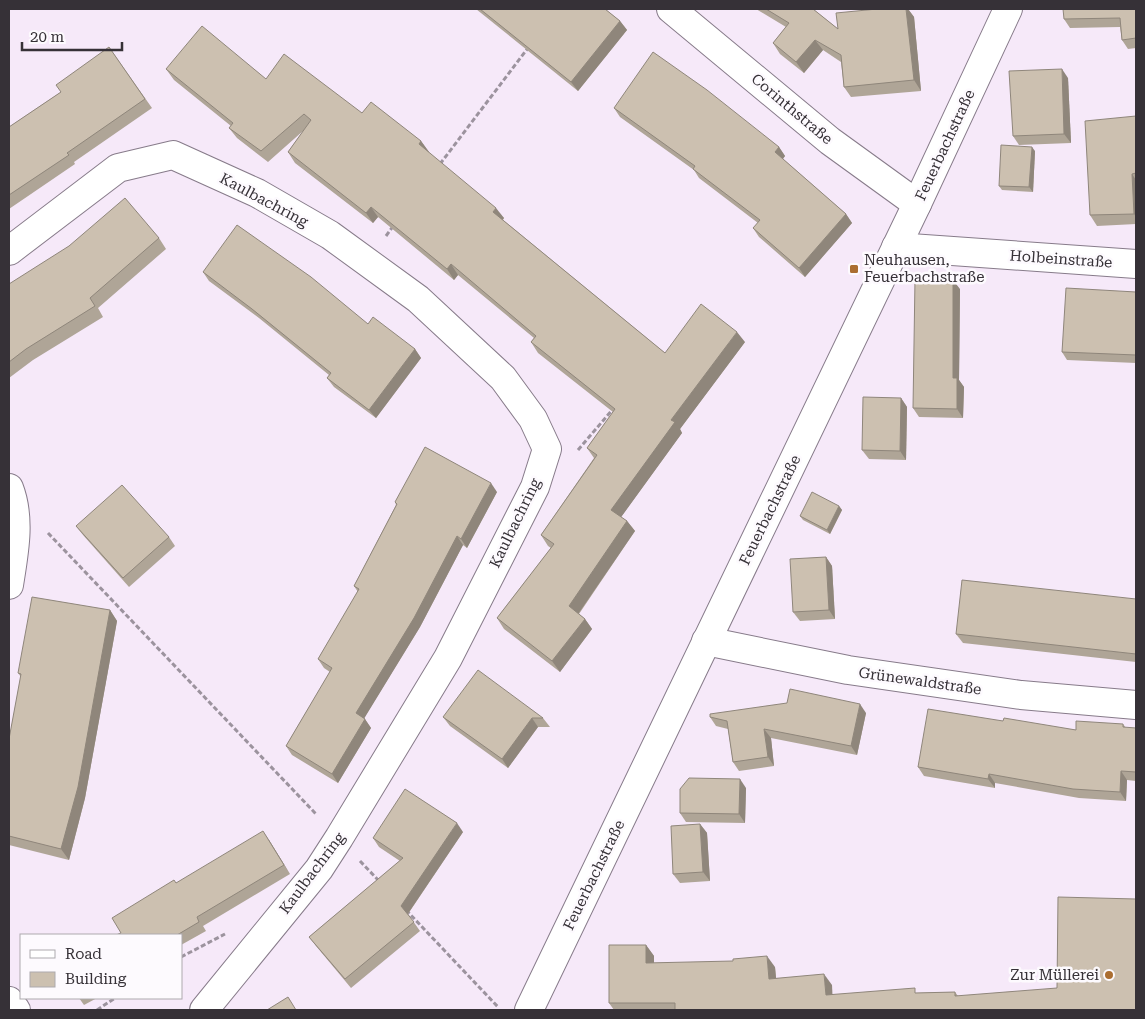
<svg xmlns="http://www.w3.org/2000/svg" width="1145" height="1019" font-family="'Roboto Serif',serif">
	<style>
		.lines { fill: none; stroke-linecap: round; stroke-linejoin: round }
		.minor-casing { stroke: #877b8a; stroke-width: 30 }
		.path { stroke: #9c939e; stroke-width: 3; stroke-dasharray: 5 2.5; stroke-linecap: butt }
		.minor { stroke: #fff; stroke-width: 28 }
		.wall { fill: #afa597 }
		.shaded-wall { fill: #8f867b }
		.building { fill: #ccc0b0; stroke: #8f867b }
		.poi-dot { fill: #ab6e31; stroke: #fdfafe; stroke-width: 2 }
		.labels { text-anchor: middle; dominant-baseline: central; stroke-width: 5; stroke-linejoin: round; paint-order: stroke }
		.street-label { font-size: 15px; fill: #363137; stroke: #fdfafe }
		.poi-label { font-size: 15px; fill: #363137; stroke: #fdfafe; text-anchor: start }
	</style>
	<rect width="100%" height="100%" fill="#f6e9f9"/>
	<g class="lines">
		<defs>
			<g id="minor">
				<polyline points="671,9 830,141 917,204"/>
				<polyline points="896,247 1136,264"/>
				<polyline points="9,251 118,168 173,155 257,193 330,235 418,299 503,378 533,419 547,449 535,487 448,658 339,838 319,869 204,1010"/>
				<path d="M9,488c12,31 5,65 0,97"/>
				<polyline points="706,641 848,670 1021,695 1136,705"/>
				<polyline points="9,1001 16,1010"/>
				<polyline points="529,1010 917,204 1008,9"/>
			</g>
		</defs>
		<use href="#minor" class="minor-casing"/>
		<g class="path">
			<polyline points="440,164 528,48"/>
			<polyline points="386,236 394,225"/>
			<polyline points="578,450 613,409"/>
			<polyline points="48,533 316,814"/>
			<polyline points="360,861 380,882"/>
			<polyline points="406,910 498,1007"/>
			<polyline points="181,957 225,934"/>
			<polyline points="97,1010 115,998"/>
		</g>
		<use href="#minor" class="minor"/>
	</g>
	<g class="wall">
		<polygon points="476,9 605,9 620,21 627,30 578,91"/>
		<polygon points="756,9 813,9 838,29 877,9 908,9 914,17 921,91 851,97 844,87 841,62 823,50 804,73 780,54 773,43 786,27"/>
		<polygon points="1136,9 1136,48 1128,49 1122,40 1120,27 1070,28 1064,19"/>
		<polygon points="109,47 152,108 74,162 75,164 9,209 9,127 61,92"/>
		<polygon points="166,69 266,79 362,113 421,141 429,152 428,152 504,218 503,220 665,353 745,342 680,429 682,433 621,517 627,521 635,531 579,614 585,619 592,629 560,672 504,629 497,618 551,548 548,546 541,535 594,458 587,448 613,412 538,353 531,342 534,338 458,275 454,280 378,217 373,223 295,163 288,152 303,131 268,162 237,138 229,128 231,126 174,80"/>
		<polygon points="1068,78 1071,143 1019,145 1013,136"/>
		<polygon points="614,108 779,147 785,156 783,159 846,214 852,223 805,277 759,237 753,228 758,223 699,178 694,170 620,117"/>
		<polygon points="1136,116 1136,224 1097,226 1090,215"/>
		<polygon points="1035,151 1033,192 1002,190 999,186"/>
		<polygon points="159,238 166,249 98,308 103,317 33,360 9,378 9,284"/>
		<polygon points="203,272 368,324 415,349 421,358 376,418 334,387 327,378 329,375 259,318 209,281"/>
		<polygon points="960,289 959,380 964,387 963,418 919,417 913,408"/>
		<polygon points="1136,292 1136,363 1067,360 1062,352"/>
		<polygon points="901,398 907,407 906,460 869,459 862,450"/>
		<polygon points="497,492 467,548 463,545 420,627 364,718 371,728 338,783 292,755 286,746 330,672 324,668 318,659 358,592 354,586 396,505 395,502"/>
		<polygon points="839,506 842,510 830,534 803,520 800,516"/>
		<polygon points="76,526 169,537 175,546 129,587 83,535"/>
		<polygon points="826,557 832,566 835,619 800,621 793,612"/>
		<polygon points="1136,599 1136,662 963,643 956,634"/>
		<polygon points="110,610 117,621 85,798 69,860 9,845 9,739 21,677 18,673"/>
		<polygon points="866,713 857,755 771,738 774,766 739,771 733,762 728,729 716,726 710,717"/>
		<polygon points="443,717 543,718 550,727 538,727 508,768 450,726"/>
		<polygon points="1003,721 1076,730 1123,724 1126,728 1136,728 1136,781 1127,780 1126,801 1079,798 995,783 995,788 924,776 918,767"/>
		<polygon points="746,788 745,823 686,822 680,813"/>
		<polygon points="700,824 707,833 710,881 680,883 673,874"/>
		<polygon points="463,832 408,914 420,931 351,988 316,946 309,937 400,861 379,847 373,838"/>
		<polygon points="269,840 290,874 203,926 206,931 181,945 181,935 116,935 121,933 176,883"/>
		<polygon points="646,945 654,956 654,963 775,967 776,978 832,985 832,995 955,992 958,996 1136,1010 614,1010 609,1003"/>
		<polygon points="79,998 97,998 84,1005"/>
	</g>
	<g class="shaded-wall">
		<polygon points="906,9 908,9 914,17 921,91 914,80"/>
		<polygon points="620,21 627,30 578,91 571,82"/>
		<polygon points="815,40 823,50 804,73 796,62"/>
		<polygon points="1062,69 1068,78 1071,143 1064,134"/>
		<polygon points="421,141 429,152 426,155 419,144"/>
		<polygon points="779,147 785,156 781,161 775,152"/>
		<polygon points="1032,147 1035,151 1033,192 1029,187"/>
		<polygon points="1132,174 1136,180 1136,217 1134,214"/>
		<polygon points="371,207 378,217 373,223 366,213"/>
		<polygon points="496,208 504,218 500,222 493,212"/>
		<polygon points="846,214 852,223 805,277 799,268"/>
		<polygon points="451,264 458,275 454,280 447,269"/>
		<polygon points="953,280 960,289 959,380 964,387 963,418 957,409 953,378"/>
		<polygon points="737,332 745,342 680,429 682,433 619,520 611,510 671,420"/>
		<polygon points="415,349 421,358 376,418 369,410"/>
		<polygon points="901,398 907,407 906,460 900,451"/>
		<polygon points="491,483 497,492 467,548 461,539"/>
		<polygon points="839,506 842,510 830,534 827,530"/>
		<polygon points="627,521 635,531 576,617 569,606"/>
		<polygon points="457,536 463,545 420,627 362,722 356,713"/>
		<polygon points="826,557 832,566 835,619 829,610"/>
		<polygon points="110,610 117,621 85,798 69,860 61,849"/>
		<polygon points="585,619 592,629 560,672 552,661"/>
		<polygon points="860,704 866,713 857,755 851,746"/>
		<polygon points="532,718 538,727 508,768 502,759"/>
		<polygon points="365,719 371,728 338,783 332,774"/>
		<polygon points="764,729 771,738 774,766 768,757"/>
		<polygon points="1121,771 1127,780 1126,801 1120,792"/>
		<polygon points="989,774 995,783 995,788 988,779"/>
		<polygon points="740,779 746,788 745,823 739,814"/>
		<polygon points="457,823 463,832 407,915 401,906"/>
		<polygon points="700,824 707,833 710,881 703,872"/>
		<polygon points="263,831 269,840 290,874 284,865"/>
		<polygon points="646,945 654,956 654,974 646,963"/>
		<polygon points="767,956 775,967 777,989 769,979"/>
		<polygon points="824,974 832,985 833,1006 826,995"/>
	</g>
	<g class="building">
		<polygon points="480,9 605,9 620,21 571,82"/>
		<polygon points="766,9 813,9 838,29 836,13 877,9 906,9 914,80 844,87 841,55 815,40 796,62 773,43 789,23"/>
		<polygon points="1063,9 1136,9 1136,38 1122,40 1120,18 1064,19"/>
		<polygon points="202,26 266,79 284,54 362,113 371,102 421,141 419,144 496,208 493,212 665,353 701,304 737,332 671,420 675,422 611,510 627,521 569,606 585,619 552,661 497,618 554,544 541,535 597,455 587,448 615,409 531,342 536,336 451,264 447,269 371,207 366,213 288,152 311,120 304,114 261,151 229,128 233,123 166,69"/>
		<polygon points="109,47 145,99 67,153 69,155 9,195 9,127 61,92 56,85"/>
		<polygon points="653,52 707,90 779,147 775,152 846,214 799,268 753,228 760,220 693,169 695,166 614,108"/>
		<polygon points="1062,69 1064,134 1013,136 1009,71"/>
		<polygon points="1136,116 1136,173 1132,174 1134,214 1090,215 1085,121"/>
		<polygon points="1001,145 1032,147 1029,187 999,186"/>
		<polygon points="125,198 159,238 90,298 95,306 26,349 9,362 9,284 69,246"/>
		<polygon points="237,225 311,277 368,324 373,317 415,349 369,410 327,378 331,373 252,309 203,272"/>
		<polygon points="915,279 953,280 953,378 957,378 957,409 913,408"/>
		<polygon points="1066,288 1136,292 1136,355 1062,352"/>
		<polygon points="863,397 901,398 900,451 862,450"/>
		<polygon points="425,447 491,483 461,539 457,536 414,618 356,713 365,719 332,774 286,746 332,668 318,659 359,589 354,586 397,504 395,502"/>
		<polygon points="122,485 169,537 123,578 76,526"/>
		<polygon points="812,492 839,506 827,530 800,516"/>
		<polygon points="826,557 829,610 793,612 790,559"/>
		<polygon points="962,580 1136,599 1136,654 956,634"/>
		<polygon points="32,597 110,610 78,787 61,849 9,836 9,739 21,674 18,673"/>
		<polygon points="478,670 543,718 532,718 502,759 443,717"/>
		<polygon points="790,689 860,704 851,746 764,729 768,757 733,762 727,721 710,717 710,714 787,703"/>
		<polygon points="928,709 1003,721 1004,718 1076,730 1076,721 1123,724 1123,727 1136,728 1136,772 1121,771 1120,792 1073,789 989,774 988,779 918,767"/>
		<polygon points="689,778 740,779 739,814 680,813 680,789"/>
		<polygon points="405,789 457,823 401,906 414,922 345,979 309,937 403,858 373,838"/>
		<polygon points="700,824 703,872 673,874 671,826"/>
		<polygon points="263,831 284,865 197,917 199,922 177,935 116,935 121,933 112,918 174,880 176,883"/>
		<polygon points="1058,897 1136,899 1136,1010 675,1010 675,1003 609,1003 609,945 646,945 646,963 733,961 733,959 767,956 769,979 824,974 826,995 915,988 915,993 955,992 955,996 1057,988"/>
		<polygon points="288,997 296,1010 267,1010"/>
	</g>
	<g class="poi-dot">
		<rect x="849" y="264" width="10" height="10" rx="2.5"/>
		<circle cx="1109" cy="975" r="5"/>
	</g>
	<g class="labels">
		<g class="street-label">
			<text transform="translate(792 109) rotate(40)">Corinthstraße</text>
			<text transform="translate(945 145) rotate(-65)">Feuerbachstraße</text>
			<text transform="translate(264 200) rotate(28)">Kaulbachring</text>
			<text transform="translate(1061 259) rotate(4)">Holbeinstraße</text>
			<text transform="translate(770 510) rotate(-64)">Feuerbachstraße</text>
			<text transform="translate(515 523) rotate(-64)">Kaulbachring</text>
			<text transform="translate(920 681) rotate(8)">Grünewaldstraße</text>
			<text transform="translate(312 873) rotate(-53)">Kaulbachring</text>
			<text transform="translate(594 875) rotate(-64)">Feuerbachstraße</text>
		</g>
		<g class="poi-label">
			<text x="864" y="260">Neuhausen,<tspan x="864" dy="17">Feuerbachstraße</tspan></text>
			<text x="1099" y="975" text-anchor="end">Zur Müllerei</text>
		</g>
	</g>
	<rect width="1145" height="1019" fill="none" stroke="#363137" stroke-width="20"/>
	<rect x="20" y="934" width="162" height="65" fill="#fdfafe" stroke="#adaaae"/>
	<rect x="30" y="950" width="25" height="8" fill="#ffffff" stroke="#adaaae"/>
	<text x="65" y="959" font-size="15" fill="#363137">Road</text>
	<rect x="30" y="972" width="25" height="15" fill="#ccc0b0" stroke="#adaaae"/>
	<text x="65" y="984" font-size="15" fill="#363137">Building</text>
	<path d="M22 42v8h100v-8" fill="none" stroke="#363137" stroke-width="2.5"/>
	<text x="30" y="42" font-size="15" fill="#363137" stroke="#fdfafe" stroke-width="4" paint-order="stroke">20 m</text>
</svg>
